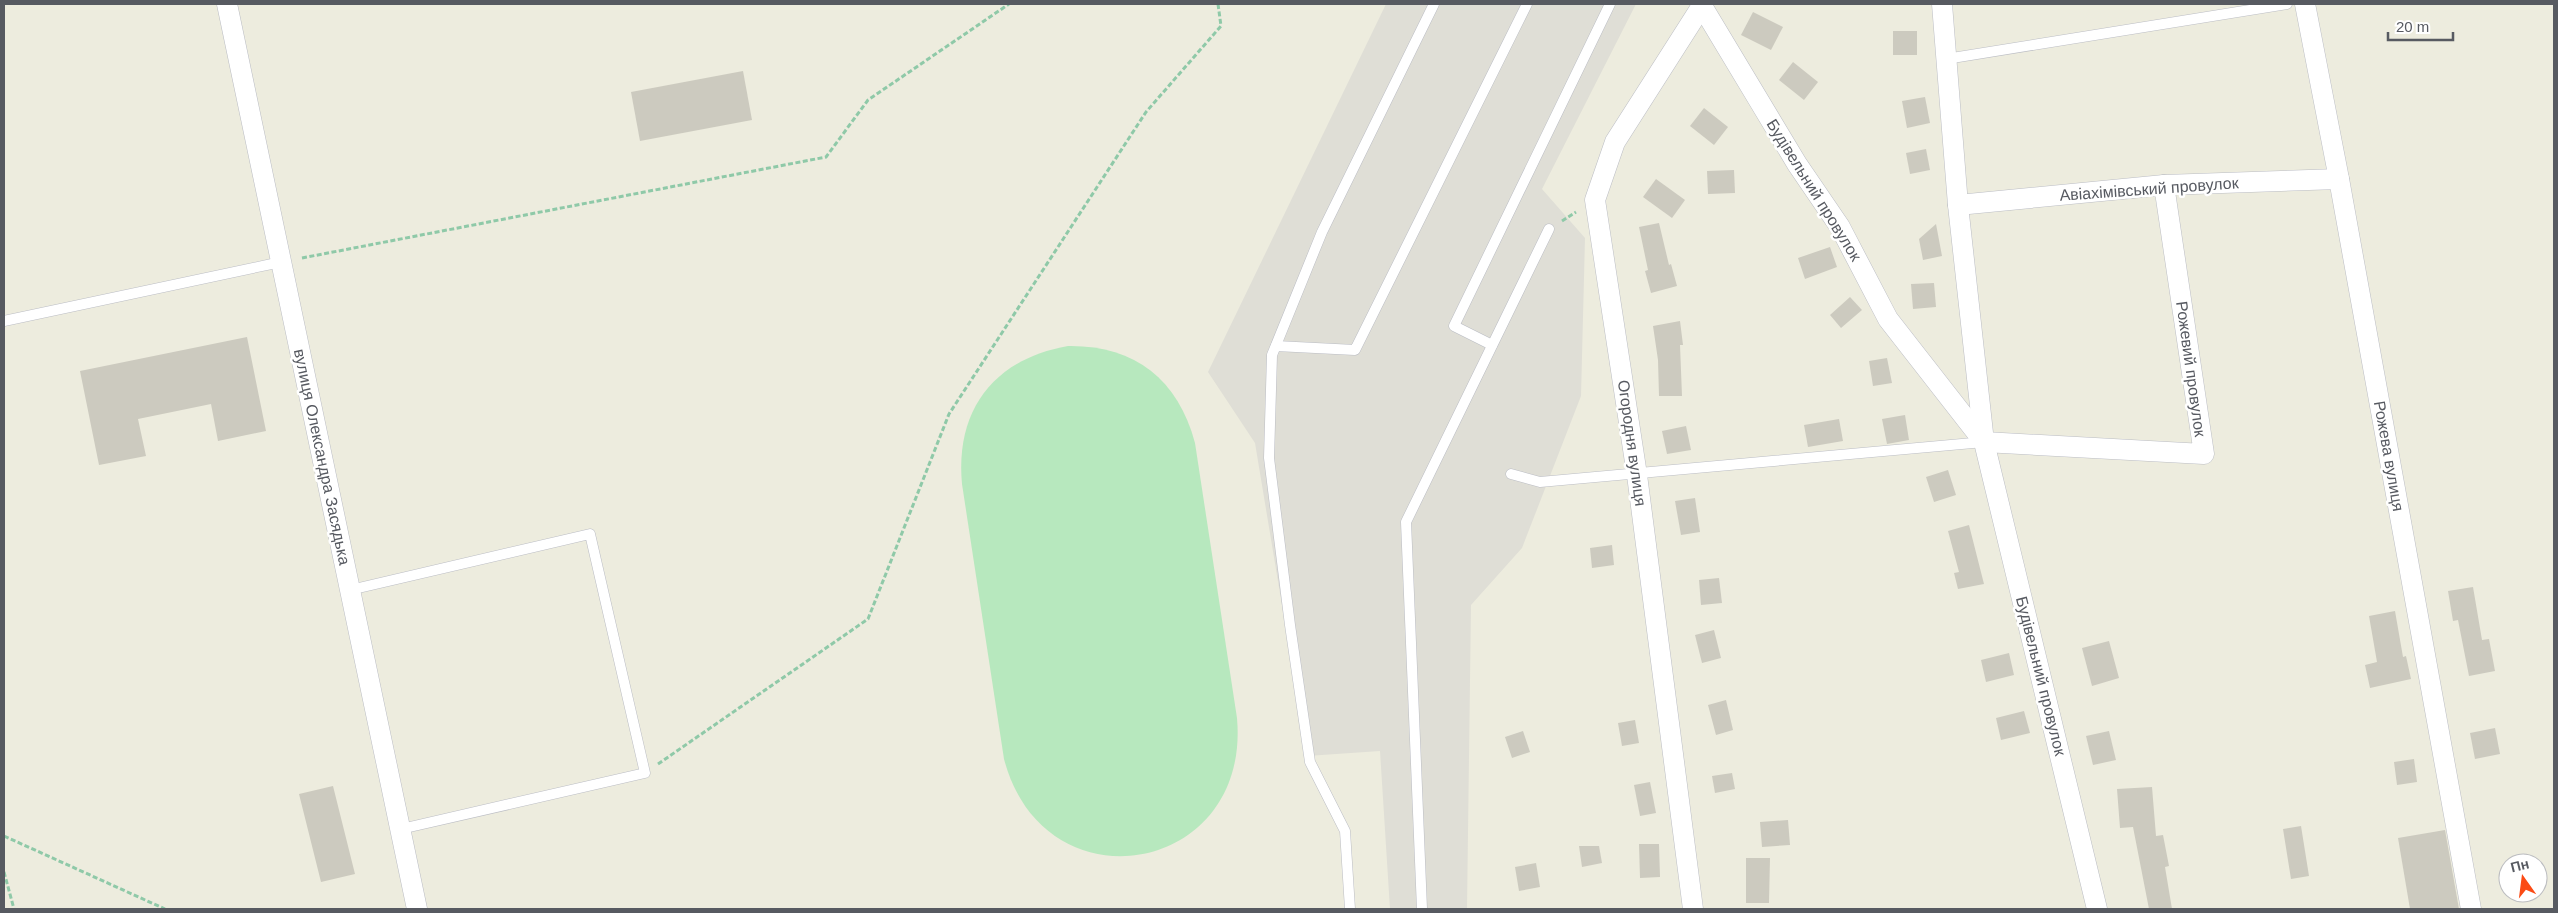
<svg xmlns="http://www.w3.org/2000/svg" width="2558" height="913" font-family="Arial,sans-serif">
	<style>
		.industrial { fill: #dfded6 }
		.green { fill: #b7e8be }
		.building { fill: #cccabf }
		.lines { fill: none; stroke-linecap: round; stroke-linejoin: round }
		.lane-casing { stroke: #bbbdc4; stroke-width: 11 }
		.street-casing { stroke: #bbbdc4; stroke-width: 21 }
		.path { stroke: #8fc9a8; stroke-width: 3; stroke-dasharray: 5 2.5; stroke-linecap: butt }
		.lane { stroke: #fff; stroke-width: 10 }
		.street { stroke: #fff; stroke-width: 20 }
		.labels { text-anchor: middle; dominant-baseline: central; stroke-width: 5; stroke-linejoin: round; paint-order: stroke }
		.street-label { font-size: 16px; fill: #575a61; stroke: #fff }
	</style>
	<rect width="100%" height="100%" fill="#edecde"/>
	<polygon class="industrial" points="1386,4 1636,4 1542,189 1585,238 1581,396 1522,548 1471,605 1467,909 1390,909 1380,751 1307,756 1255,443 1208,372"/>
	<path class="green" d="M1068,346c66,-1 110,33 127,97l42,275c14,157 -193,193 -233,41l-42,-275c-7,-74 32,-125 106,-138z"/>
	<g class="building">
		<polygon points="1753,12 1783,27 1771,50 1741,35"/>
		<rect x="1893" y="31" width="24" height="24"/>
		<polygon points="1793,62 1818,82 1804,100 1779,80"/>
		<polygon points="743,71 752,120 640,141 631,92"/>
		<polygon points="1925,97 1930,123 1907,128 1902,101"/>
		<polygon points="1704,108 1728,127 1714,145 1690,126"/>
		<polygon points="1926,149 1930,170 1910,174 1906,153"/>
		<polygon points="1734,170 1735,193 1708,194 1707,171"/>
		<polygon points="1656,179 1685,200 1672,218 1643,197"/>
		<polygon points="1659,223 1669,265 1671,264 1677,286 1651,293 1645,271 1648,270 1639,227"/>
		<polygon points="1936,224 1942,256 1923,260 1919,239"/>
		<polygon points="1830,247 1837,267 1805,279 1798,258"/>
		<polygon points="1934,283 1936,307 1913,309 1911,284"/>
		<polygon points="1850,297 1862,310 1841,328 1830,315"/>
		<polygon points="1680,321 1683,345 1680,345 1682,396 1659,396 1658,360 1653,326"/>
		<polygon points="247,337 266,431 218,441 211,404 138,419 146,456 99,465 80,371"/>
		<polygon points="1887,358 1892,383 1873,386 1869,361"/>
		<polygon points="1905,415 1909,440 1887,444 1882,419"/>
		<polygon points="1839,419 1843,441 1808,447 1804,425"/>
		<polygon points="1686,426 1691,450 1667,454 1662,431"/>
		<polygon points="1948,470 1956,495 1934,502 1926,477"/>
		<polygon points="1695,498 1700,532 1681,535 1675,501"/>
		<polygon points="1969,525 1984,584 1958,589 1954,573 1959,572 1948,531"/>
		<polygon points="1612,545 1614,565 1592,568 1590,548"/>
		<polygon points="1719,578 1722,603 1701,605 1699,580"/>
		<polygon points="2473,587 2482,640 2489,639 2495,671 2469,676 2458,620 2453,621 2448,591"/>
		<polygon points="2395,611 2403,657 2406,656 2411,679 2370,688 2365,665 2377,662 2369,616"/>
		<polygon points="1714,630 1721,658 1702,663 1695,635"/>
		<polygon points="2109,641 2119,678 2092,686 2082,648"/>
		<polygon points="2009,653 2014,675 1986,682 1981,660"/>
		<polygon points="1726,700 1733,730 1716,735 1708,705"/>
		<polygon points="2024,711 2030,733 2001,740 1996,718"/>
		<polygon points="1635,720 1639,743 1622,746 1618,723"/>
		<polygon points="2495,728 2500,754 2475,759 2470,733"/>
		<polygon points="1523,731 1530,752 1512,758 1505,737"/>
		<polygon points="2109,731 2116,760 2093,765 2086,736"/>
		<polygon points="2414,759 2417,782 2397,785 2394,762"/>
		<polygon points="1732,773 1735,789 1715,793 1712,776"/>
		<polygon points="1650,782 1656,813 1640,816 1634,785"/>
		<polygon points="333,786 355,874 321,882 299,794"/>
		<polygon points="2152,787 2156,836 2163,835 2169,866 2165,867 2172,909 2149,909 2133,827 2120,828 2117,789"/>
		<polygon points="1788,820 1790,845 1762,847 1760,822"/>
		<polygon points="2301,826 2309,876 2291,879 2283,829"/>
		<polygon points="2445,830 2459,909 2410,909 2398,838"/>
		<polygon points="1639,844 1659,844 1660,877 1640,878"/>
		<polygon points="1579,846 1599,846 1602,863 1582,867"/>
		<polygon points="1746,858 1770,858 1769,903 1746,903"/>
		<polygon points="1536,863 1540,887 1519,891 1515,867"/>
	</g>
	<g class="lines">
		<defs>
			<g id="lane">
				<polyline points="1946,59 2287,4"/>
				<polyline points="4,321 281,262"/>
				<polyline points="1492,345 1454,326 1610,4"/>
				<polyline points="1276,346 1355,350 1527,4"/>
				<polyline points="1511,474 1540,482 1984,442"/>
				<polyline points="350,590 590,534 645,773 401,829"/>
				<polyline points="1350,909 1345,831 1310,762 1290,625 1269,458 1272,355 1322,232 1434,4"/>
				<polyline points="1422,909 1406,522 1549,229"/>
			</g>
			<g id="street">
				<polyline points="227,4 417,909"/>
				<polyline points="1942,4 1958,205 1984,442 2097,909"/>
				<polyline points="2305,4 2339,179 2471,909"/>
				<polyline points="1702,6 1797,164 1840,227 1888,319 1984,442 2204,454 2164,185"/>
				<polyline points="1958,205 2164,185 2339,179"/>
				<polyline points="1693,909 1637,475 1595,200 1615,142 1703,4"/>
			</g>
		</defs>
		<use href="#lane" class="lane-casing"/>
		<use href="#street" class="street-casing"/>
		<g class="path">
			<polyline points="1562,221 1576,212"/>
			<polyline points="302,258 826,157 868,100 1009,4"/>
			<polyline points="658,764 868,619 949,414 1146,112 1221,26 1218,4"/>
			<polyline points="4,836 165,909"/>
			<polyline points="4,872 14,909"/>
		</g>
		<use href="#lane" class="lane"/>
		<use href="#street" class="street"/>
	</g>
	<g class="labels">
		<g class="street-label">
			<text transform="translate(2149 189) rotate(-4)">Авіахімівський провулок</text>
			<text transform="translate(1814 190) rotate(58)">Будівельний провулок</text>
			<text transform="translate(2191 369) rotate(82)">Рожевий провулок</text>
			<text transform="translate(1632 443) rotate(82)">Огородня вулиця</text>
			<text transform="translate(2389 456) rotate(80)">Рожева вулиця</text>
			<text transform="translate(322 457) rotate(78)">вулиця Олександра Засядька</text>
			<text transform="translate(2041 676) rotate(76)">Будівельний провулок</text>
		</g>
	</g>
	<rect width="2558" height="913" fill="none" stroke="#575a61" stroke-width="10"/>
	<g transform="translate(2523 878) rotate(346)"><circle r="24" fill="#ffffff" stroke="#bcbdc0"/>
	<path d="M0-4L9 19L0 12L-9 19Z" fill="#fb4b15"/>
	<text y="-8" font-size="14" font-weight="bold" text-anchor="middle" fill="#575a61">Пн</text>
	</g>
	<path d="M2388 32v8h65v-8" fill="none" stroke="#575a61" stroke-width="2.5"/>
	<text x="2396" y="32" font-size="15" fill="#575a61" stroke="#ffffff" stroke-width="4" paint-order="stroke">20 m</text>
</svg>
